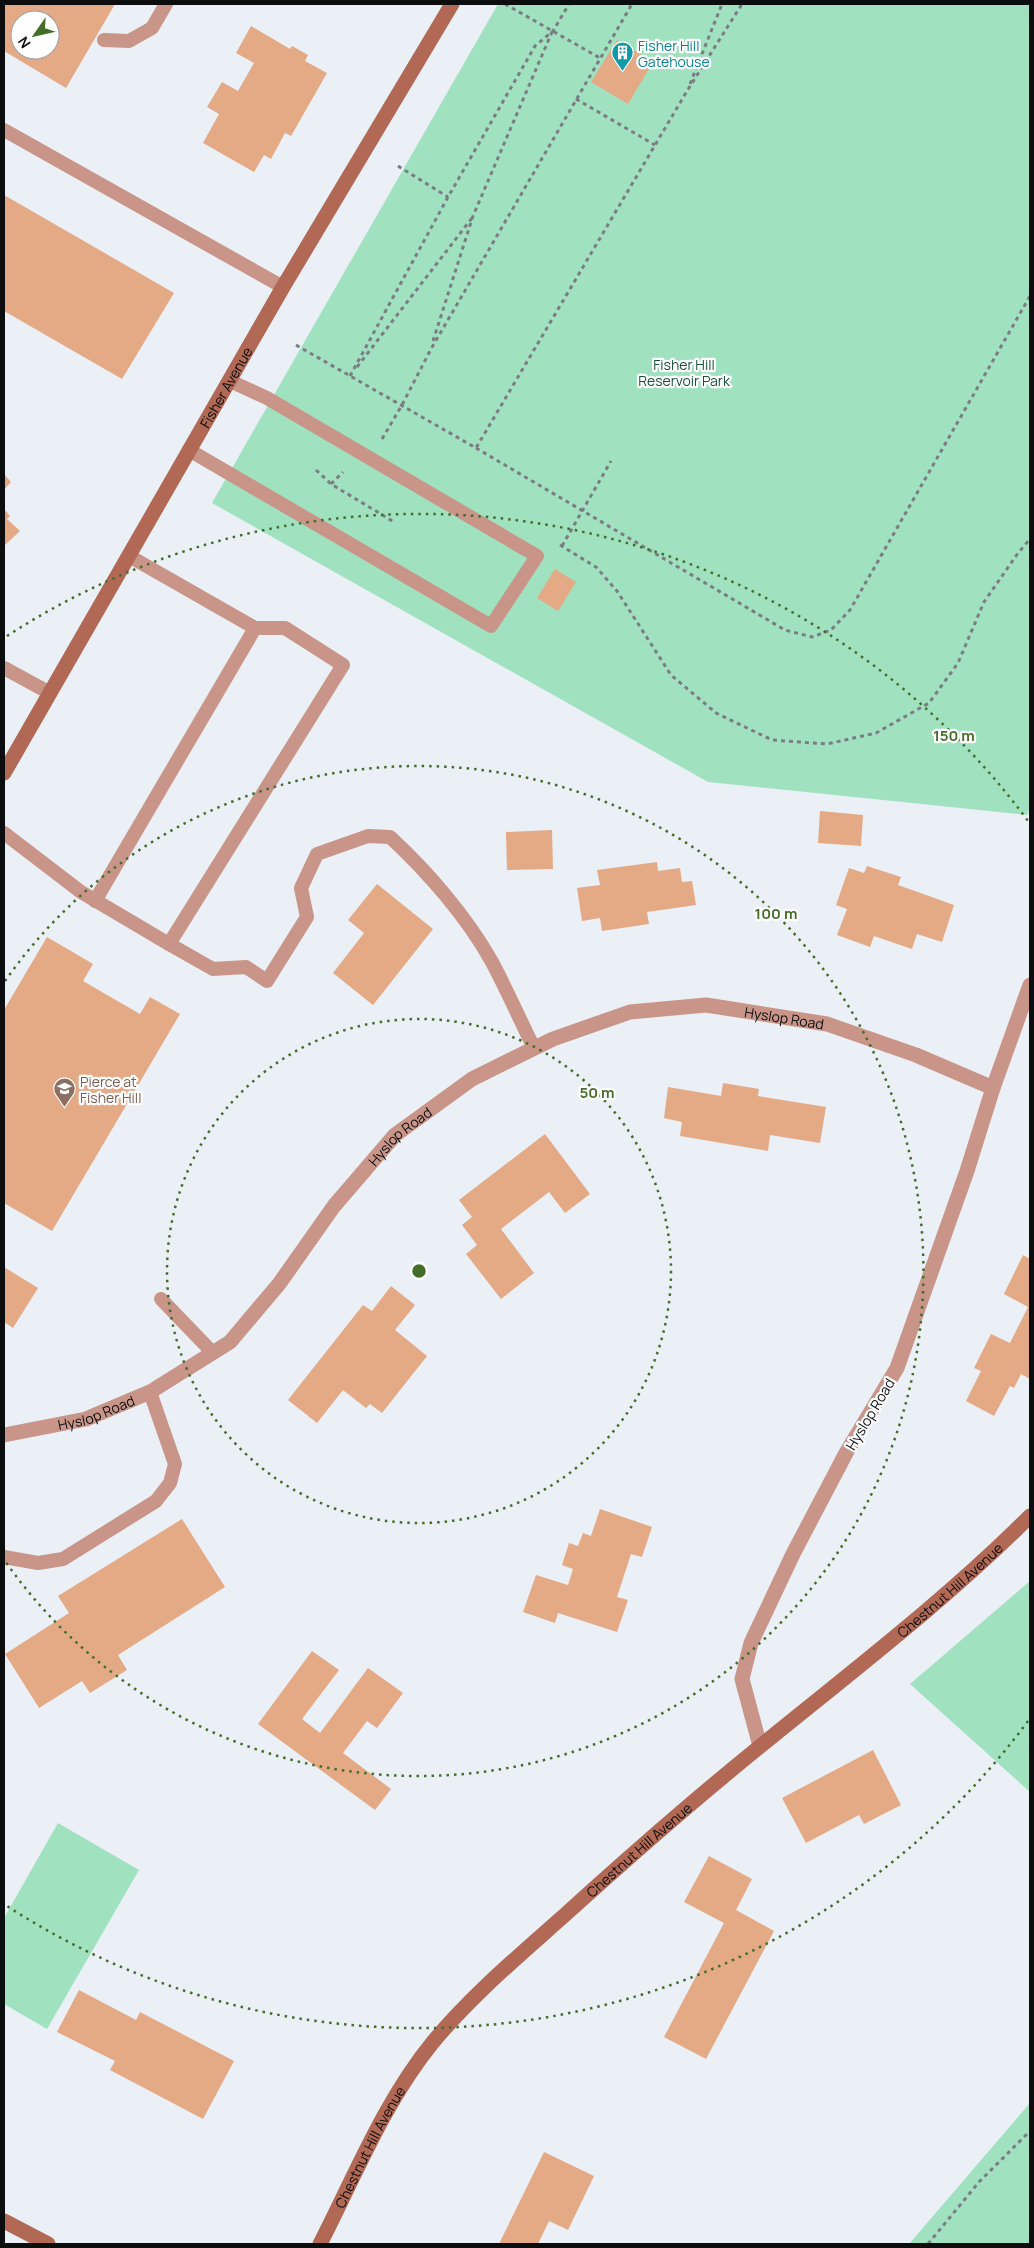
<svg xmlns="http://www.w3.org/2000/svg" width="1034" height="2248" font-family="Manrope,sans-serif">
	<style>
		.green { fill: #a0e2c0 }
		.building { fill: #e4a985; fill-rule: evenodd }
		.lines { fill: none; stroke-linecap: round; stroke-linejoin: round }
		.path { stroke: #7a7d82; stroke-width: 3; stroke-dasharray: 4 4; stroke-linecap: butt }
		.lane { stroke: #c89588; stroke-width: 14 }
		.street { stroke: #c89588; stroke-width: 15 }
		.secondary { stroke: #b16855; stroke-width: 15 }
		.ring { fill: none; stroke: #446d29; stroke-width: 2.5; stroke-dasharray: 2.5 5 }
		.labels { text-anchor: middle; dominant-baseline: central; stroke-width: 4.5; stroke-linejoin: round; paint-order: stroke }
		.culture-label { font-size: 14px; fill: #0d838f; stroke: #fff; text-anchor: start }
		.park-label { font-size: 14px; fill: #1b5039; stroke: #fff }
		.street-label { font-size: 14px; fill: #0b0d0f; stroke: #fff }
		.education-label { font-size: 14px; fill: #785e54; stroke: #fff; text-anchor: start }
		.centre { fill: #446d29; stroke: #fff; stroke-width: 2.5 }
		.ring-label { font-size: 15px; text-anchor: middle; font-weight: bold; fill: #446d29; stroke: #fff; stroke-width: 4.5; stroke-linejoin: round; paint-order: stroke }
	</style>
	<rect width="100%" height="100%" fill="#ebf0f7"/>
	<g class="green">
		<polygon points="498,4 1030,4 1030,808 1027,815 708,782 212,503"/>
		<polygon points="1030,1581 1030,1792 910,1684"/>
		<polygon points="58,1823 139,1870 47,2029 4,2004 4,1918"/>
		<polygon points="1030,2103 1030,2244 909,2244"/>
	</g>
	<g class="building">
		<path d="M4,4h111l-49,84 -62,-37zM20,20h30v30h-30z"/>
		<polygon points="251,26 290,49 292,46 308,55 305,61 327,73 291,136 285,133 271,159 264,155 254,172 203,143 219,114 207,107 222,82 238,91 254,63 236,53"/>
		<polygon points="617,40 653,62 628,104 591,82"/>
		<polygon points="4,195 174,293 122,379 4,311"/>
		<polygon points="4,474 11,482 4,490"/>
		<polygon points="4,509 10,516 7,519 20,531 4,546"/>
		<polygon points="555,569 576,582 558,611 537,598"/>
		<polygon points="820,811 863,815 861,846 818,843"/>
		<polygon points="552,830 553,869 507,870 506,832"/>
		<polygon points="657,862 658,871 680,868 682,882 692,881 696,905 647,912 649,924 602,931 600,918 582,921 577,888 600,885 597,870"/>
		<polygon points="867,866 901,877 898,885 954,905 942,942 917,934 912,949 874,936 870,947 837,935 847,909 836,905 849,868 864,873"/>
		<polygon points="377,884 433,929 373,1005 333,973 364,933 348,920"/>
		<polygon points="47,937 93,964 83,981 140,1014 150,997 180,1014 52,1231 4,1203 4,1010"/>
		<polygon points="723,1083 759,1089 758,1096 826,1107 820,1143 770,1135 768,1151 680,1136 682,1122 664,1118 668,1087 721,1096"/>
		<polygon points="545,1134 590,1194 565,1213 549,1192 501,1229 534,1273 501,1299 466,1254 477,1245 462,1225 472,1217 459,1200"/>
		<polygon points="1023,1255 1030,1259 1030,1379 1021,1374 1014,1388 1010,1386 994,1416 966,1401 981,1371 974,1368 991,1334 1010,1343 1028,1307 1004,1294"/>
		<polygon points="4,1267 38,1288 13,1328 4,1322"/>
		<polygon points="391,1286 415,1305 395,1330 427,1356 382,1413 370,1404 366,1408 343,1390 317,1423 288,1400 363,1305 372,1311"/>
		<polygon points="600,1509 652,1527 642,1557 631,1554 617,1597 628,1600 617,1632 558,1613 555,1623 523,1612 536,1575 568,1585 573,1569 562,1565 569,1543 578,1546 583,1533 591,1536"/>
		<polygon points="182,1519 225,1587 118,1655 127,1670 90,1693 82,1681 39,1708 5,1654 69,1613 58,1596"/>
		<polygon points="312,1651 339,1670 302,1719 320,1733 368,1668 403,1693 377,1728 367,1721 343,1753 391,1789 375,1810 258,1724"/>
		<polygon points="873,1750 901,1805 864,1824 859,1815 806,1843 782,1798"/>
		<polygon points="709,1856 752,1879 736,1910 774,1931 706,2059 664,2037 724,1923 684,1902"/>
		<polygon points="79,1990 136,2020 140,2012 234,2061 203,2119 110,2070 115,2061 57,2032"/>
		<polygon points="544,2152 594,2176 568,2230 549,2221 538,2244 499,2244"/>
	</g>
	<g class="lines">
		<g class="path">
			<polyline points="505,4 600,58"/>
			<polyline points="690,84 722,4"/>
			<polyline points="576,99 655,145"/>
			<polyline points="398,166 448,197"/>
			<polyline points="433,341 473,216 552,32"/>
			<polyline points="296,345 476,448 687,91 742,4"/>
			<polyline points="357,367 472,218"/>
			<polyline points="350,376 448,197 535,46 553,31 569,4"/>
			<polyline points="382,439 402,405 431,349 632,4"/>
			<polyline points="476,448 785,630 812,637 831,630 850,610 1030,296"/>
			<polyline points="316,470 331,484 394,522"/>
			<polyline points="331,484 343,472"/>
			<polyline points="560,545 596,567 617,591 671,675 716,713 772,740 827,744 876,733 929,703 958,663 984,602 1018,553 1030,539"/>
			<polyline points="562,546 611,461"/>
			<polyline points="928,2244 979,2182 1030,2131"/>
		</g>
		<g class="lane">
			<polyline points="104,40 129,41 152,28 166,4"/>
			<polyline points="4,130 283,287"/>
			<polyline points="189,450 491,626 537,556 267,398 230,381"/>
			<polyline points="4,668 50,693"/>
			<path d="M4,833l77,59 88,52 44,25 33,-2 21,14 40,-64 -6,-29 16,-34 51,-18 22,1c37,34 77,80 102,125 15,28 28,58 42,86"/>
			<polyline points="95,901 255,628 129,556"/>
			<polyline points="169,944 343,665 285,628 255,628"/>
			<polyline points="161,1299 213,1353"/>
			<polyline points="4,1557 38,1563 63,1559 156,1501 170,1483 175,1464 150,1392"/>
		</g>
		<g class="street">
			<polyline points="993,1088 1030,985"/>
			<path id="s1" d="M4,1435l82,-16 64,-27 80,-50 49,-58 55,-78 61,-71 77,-56 81,-40 77,-27 76,-7 121,19 89,31 77,33 -26,83 -70,197 -51,85 -53,101 -42,89 -9,36 18,67"/>
		</g>
		<g class="secondary">
			<path id="s2" d="M4,773l279,-486 169,-283"/>
			<polyline points="4,2221 48,2244"/>
			<path id="s3" d="M320,2244c35,-68 64,-142 113,-202 40,-48 88,-88 134,-129 64,-58 129,-115 196,-169 91,-74 185,-146 267,-228"/>
		</g>
	</g>
	<g class="ring">
		<circle cx="419" cy="1271" r="252"/>
		<path d="M5 981A505 505 0 1 1 5 1561"/>
		<path d="M1028 1721A757 757 0 0 1 7 1906M7 636A757 757 0 0 1 1028 821"/>
	</g>
	<defs>
		<symbol id="building-pin" viewBox="-11 -11 22 30"><path d="M0 17L-7.5 6A9.5 9.5 0 1 1 7.5 6Z" fill="#0f9aa8" stroke="#fff"/><path d="M-4-6H4V6H1V3H-1V6H-4ZM-2.5-4.3h1.7v1.8h-1.7ZM.8-4.3h1.7v1.8H.8ZM-2.5-1h1.7V.8h-1.7ZM.8-1h1.7V.8H.8Z" fill="#fff"/></symbol>
		<symbol id="school-pin" viewBox="-11 -11 22 30"><path d="M0 17L-7.5 6A9.5 9.5 0 1 1 7.5 6Z" fill="#8d6e63" stroke="#fff"/><path d="M0-5L7-2L0 1L-7-2ZM-4 1L0 2.5L4 1V4Q0 6-4 4Z" fill="#fff"/></symbol>
	</defs>
	<g fill-rule="evenodd">
		<use href="#building-pin" x="610" y="40" width="25" height="34"/>
		<use href="#school-pin" x="52" y="1076" width="25" height="34"/>
	</g>
	<g class="labels">
		<g class="culture-label">
			<text x="638" y="45">Fisher Hill<tspan x="638" dy="16">Gatehouse</tspan></text>
		</g>
		<g class="park-label">
			<text x="684" y="364">Fisher Hill<tspan x="684" dy="16">Reservoir Park</tspan></text>
		</g>
		<g class="street-label">
			<text stroke="none"><textPath href="#s2" startOffset="445">Fisher Avenue</textPath></text>
			<text stroke="none"><textPath href="#s1" startOffset="935">Hyslop Road</textPath></text>
			<text stroke="none"><textPath href="#s1" startOffset="515">Hyslop Road</textPath></text>
			<text stroke="none"><textPath href="#s1" startOffset="95">Hyslop Road</textPath></text>
			<text transform="translate(870 1414) rotate(-59)">Hyslop Road</text>
			<text stroke="none"><textPath href="#s3" startOffset="919">Chestnut Hill Avenue</textPath></text>
			<text stroke="none"><textPath href="#s3" startOffset="514">Chestnut Hill Avenue</textPath></text>
			<text stroke="none"><textPath href="#s3" startOffset="109">Chestnut Hill Avenue</textPath></text>
		</g>
		<g class="education-label">
			<text x="80" y="1081">Pierce at<tspan x="80" dy="16">Fisher Hill</tspan></text>
		</g>
	</g>
	<circle cx="419" cy="1271" r="8" class="centre"/>
	<g class="ring-label">
		<text x="954" y="741">150 m</text>
		<text x="776" y="919">100 m</text>
		<text x="597" y="1098">50 m</text>
	</g>
	<rect width="1034" height="2248" fill="none" stroke="#0b0d0f" stroke-width="10"/>
	<g transform="translate(35 35) rotate(236)"><circle r="24" fill="#ffffff" stroke="#9d9e9f"/>
	<path d="M0-4L9 19L0 12L-9 19Z" fill="#446d29"/>
	<text y="-8" font-size="14" font-weight="bold" text-anchor="middle" fill="#0b0d0f">N</text>
	</g>
</svg>
